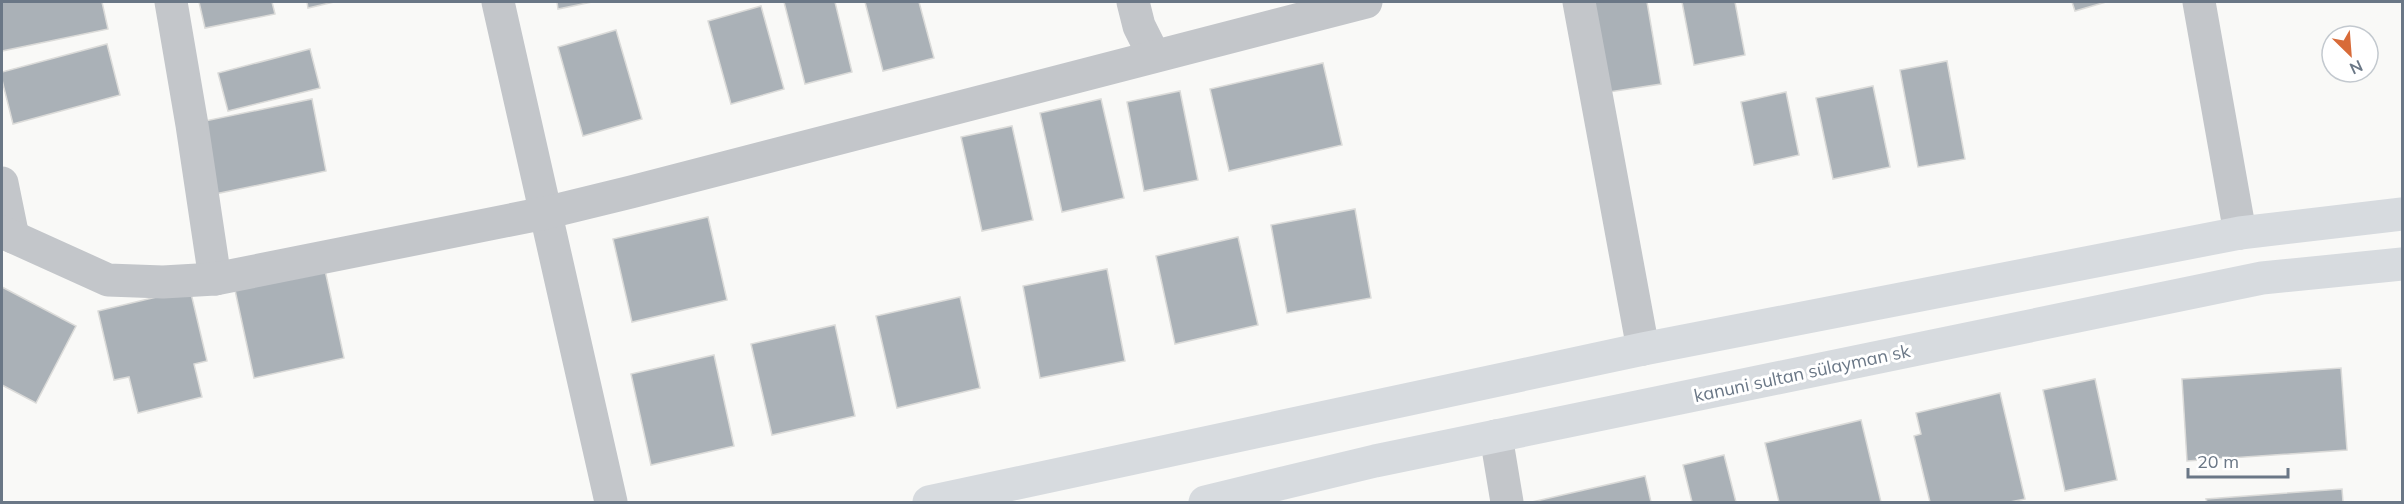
<svg xmlns="http://www.w3.org/2000/svg" width="2404" height="504" font-family="Mulish,sans-serif">
	<style>
		.building { fill: #aab1b7; stroke: #dbdbd9; stroke-width: 1.5 }
		.lines { fill: none; stroke-linecap: round; stroke-linejoin: round }
		.street { stroke: #c3c6ca; stroke-width: 33 }
		.secondary { stroke: #d7dbdf; stroke-width: 33 }
		.labels { text-anchor: middle; dominant-baseline: central; stroke-width: 6; stroke-linejoin: round; paint-order: stroke }
		.street-label { font-size: 18px; fill: #6a7786; stroke: #fff }
	</style>
	<rect width="100%" height="100%" fill="#f9f9f7"/>
	<g class="building">
		<polygon points="2,2 102,2 108,29 2,51"/>
		<polygon points="199,2 272,2 275,14 205,28"/>
		<polygon points="307,2 334,2 308,8"/>
		<polygon points="557,2 592,2 558,9"/>
		<polygon points="784,2 835,2 852,72 805,84"/>
		<polygon points="865,2 919,2 934,58 883,71"/>
		<polygon points="1593,2 1647,2 1661,84 1609,92"/>
		<polygon points="1682,2 1735,2 1745,55 1694,65"/>
		<polygon points="2072,2 2106,2 2075,11"/>
		<polygon points="761,6 784,89 731,104 708,21"/>
		<polygon points="616,30 642,119 583,136 558,47"/>
		<polygon points="107,44 120,95 13,124 2,80 2,72"/>
		<polygon points="310,49 320,88 228,111 218,73"/>
		<polygon points="1947,61 1965,159 1918,167 1900,70"/>
		<polygon points="1323,63 1342,145 1229,171 1210,89"/>
		<polygon points="1873,86 1890,167 1833,179 1816,98"/>
		<polygon points="1180,91 1198,180 1144,191 1127,102"/>
		<polygon points="1786,92 1799,155 1754,165 1741,102"/>
		<polygon points="312,99 326,171 215,194 200,122"/>
		<polygon points="1101,99 1124,198 1062,212 1040,113"/>
		<polygon points="1012,126 1033,220 982,231 961,137"/>
		<polygon points="1355,209 1371,298 1287,313 1271,225"/>
		<polygon points="708,217 727,300 632,322 613,239"/>
		<polygon points="1238,237 1258,325 1175,344 1156,256"/>
		<polygon points="1107,269 1125,361 1040,378 1023,286"/>
		<polygon points="325,270 344,358 254,378 235,290"/>
		<polygon points="2,287 76,326 36,403 2,385"/>
		<polygon points="190,289 207,361 194,364 202,397 138,413 129,377 114,380 98,311"/>
		<polygon points="960,297 980,388 897,408 876,316"/>
		<polygon points="835,325 855,416 772,435 751,344"/>
		<polygon points="714,355 734,446 651,465 631,374"/>
		<polygon points="2341,368 2347,450 2187,461 2182,379"/>
		<polygon points="2095,379 2117,480 2065,491 2043,390"/>
		<polygon points="2000,393 2025,499 2010,502 1930,502 1914,436 1921,434 1916,413"/>
		<polygon points="1861,420 1881,502 1779,502 1765,443"/>
		<polygon points="1724,455 1736,502 1692,502 1683,465"/>
		<polygon points="1645,476 1651,502 1532,502"/>
		<polygon points="2342,489 2343,502 2207,502 2206,499"/>
	</g>
	<g class="lines">
		<g class="street">
			<polyline points="171,2 192,125 215,279"/>
			<polyline points="498,2 611,502"/>
			<polyline points="1133,2 1139,26 1154,56"/>
			<polyline points="1579,2 1643,349"/>
			<polyline points="2199,2 2240,233"/>
			<polyline points="2,183 13,237"/>
			<polyline points="2,232 108,280 163,282 215,279 545,213 631,192 1366,2"/>
			<polyline points="1496,436 1507,502"/>
		</g>
		<g class="secondary">
			<polyline points="929,502 1643,349 2240,233 2402,214"/>
			<polyline points="1205,502 1375,461 2262,278 2402,264"/>
		</g>
	</g>
	<g class="labels">
		<g class="street-label">
			<text transform="translate(1802 373) rotate(-12)">kanuni sultan sülayman sk</text>
		</g>
	</g>
	<rect width="2404" height="504" fill="none" stroke="#6a7786" stroke-width="6"/>
	<g transform="translate(2350 54) rotate(155)"><circle r="28" fill="#ffffff" stroke="#c3c9cf" stroke-width="1.5"/>
	<path d="M0-4.5L10 22L0 15L-10 22Z" fill="#d86b39"/>
	<text y="-9" font-size="16" font-weight="bold" text-anchor="middle" fill="#6a7786">N</text>
	</g>
	<path d="M2188 468v9h100v-9" fill="none" stroke="#6a7786" stroke-width="3"/>
	<text x="2197" y="468" font-size="18" fill="#6a7786" stroke="#ffffff" stroke-width="4.5" paint-order="stroke">20 m</text>
</svg>
